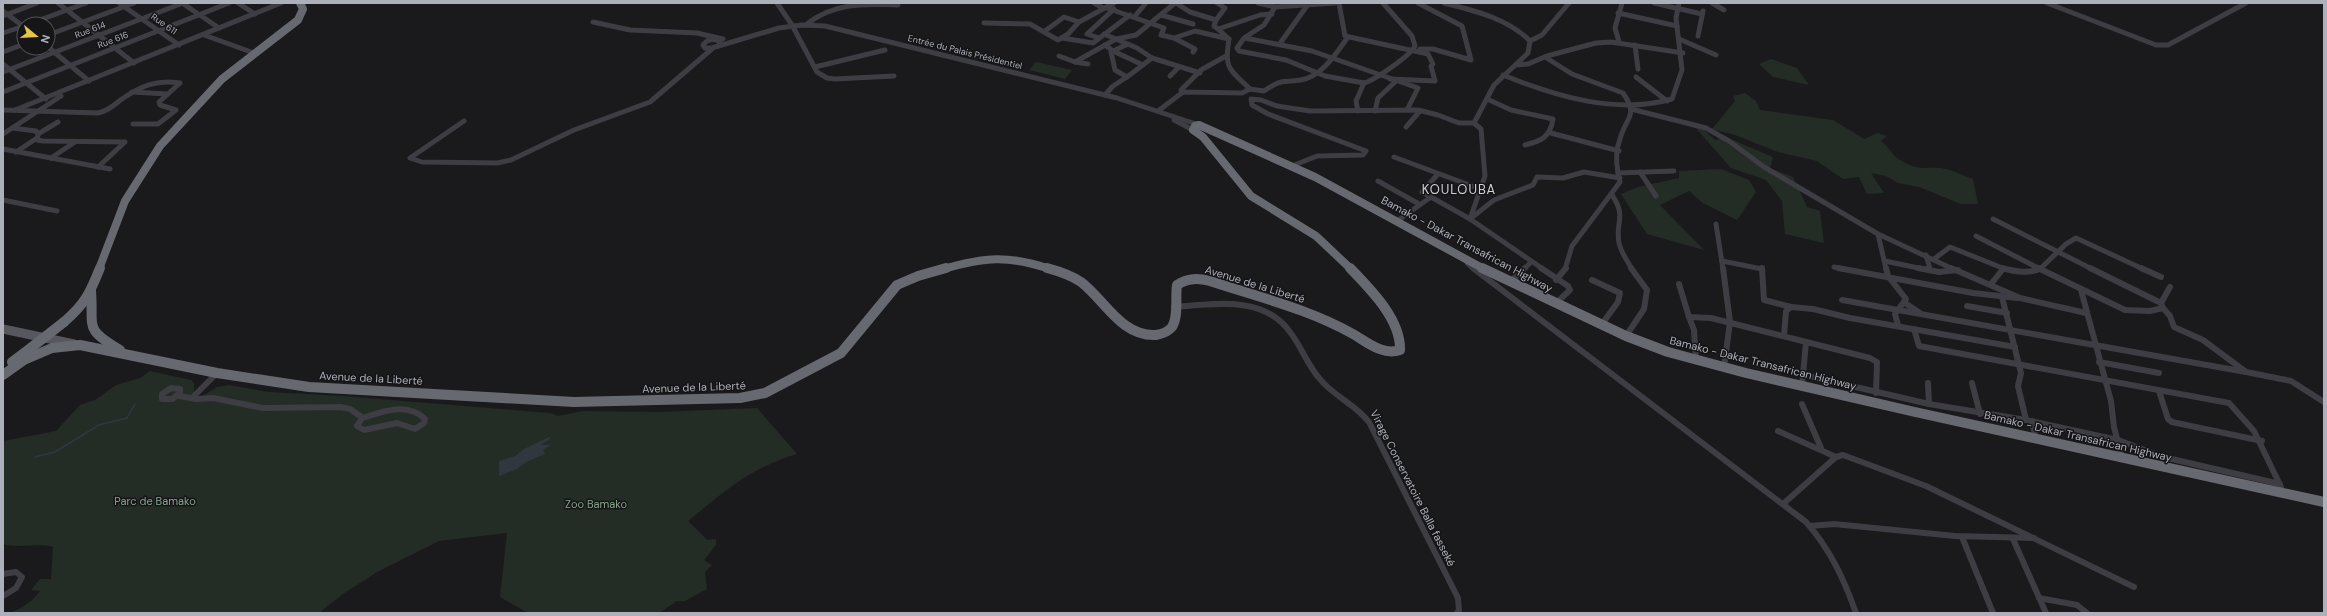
<svg xmlns="http://www.w3.org/2000/svg" width="2327" height="616" font-family="'DM Sans',sans-serif">
	<style>
		.green { fill: #242c26 }
		.water { fill: #30373f }
		.lines { fill: none; stroke-linecap: round; stroke-linejoin: round }
		.stream { stroke: #30373f; stroke-width: 1.5 }
		.minor-far1 { stroke: #3d3d43; stroke-width: 5 }
		.minor { stroke: #3d3d43; stroke-width: 6 }
		.major { stroke: #57585f; stroke-width: 9 }
		.highway-far1 { stroke: #676971; stroke-width: 8 }
		.highway { stroke: #676971; stroke-width: 10 }
		.highway-bridge { stroke: #676971; stroke-width: 10 }
		.labels { text-anchor: middle; dominant-baseline: central; stroke-width: 3; stroke-linejoin: round; paint-order: stroke }
		.far-street-label { font-size: 9px; fill: #adb0ba; stroke: #151517 }
		.street-label { font-size: 11px; fill: #adb0ba; stroke: #151517 }
		.park-label { font-size: 11px; fill: #86a48b; stroke: #151517 }
		.quarter-label { font-size: 13px; letter-spacing: 1px; fill: #cecfd7; stroke: #151517 }
	</style>
	<rect width="100%" height="100%" fill="#1a1a1c"/>
	<g class="green">
		<polygon points="1771,59 1797,68 1809,85 1773,77 1759,64"/>
		<polygon points="1036,62 1072,70 1065,79 1029,70"/>
		<path d="M1745,93l11,8 4,9 73,10 31,19 13,-6 10,3 -6,5c8,5 12,16 19,19 19,11 22,7 41,8 10,1 23,8 32,11l5,25h-17l-42,-17 -21,-4 -12,-7 -15,-3 13,20 -17,1 -8,-17 -16,2 -26,-18 -39,-9 -43,-17 -23,-6 23,-28 -2,-5z"/>
		<polygon points="1694,126 1701,127 1715,140 1726,137 1773,157 1770,168 1793,177 1807,207 1820,211 1824,243 1785,234 1782,201 1766,180 1731,168"/>
		<polygon points="1721,169 1749,180 1756,192 1737,220 1703,203 1689,191 1660,205 1704,250 1647,234 1621,194 1638,187 1679,178 1679,171"/>
		<path d="M150,371l41,9 3,3v13l7,1 16,-10 12,-2 40,7 74,4 208,17 7,3 25,-5 77,1 97,-4 40,46c-47,14 -72,37 -109,67l19,19 9,-1v6l-12,15 8,5 -7,7 2,17 -22,12h-8l-18,12h-131l-28,-16 7,-64 -68,8 -62,31 -34,22 -24,19h-309c12,-5 22,-11 30,-22l-9,-1 9,-11h11l2,-32c-16,-4 -32,1 -48,-2l-2,-3v-101l53,-10 24,-26 15,-5 21,-15 24,-7z"/>
	</g>
	<polygon class="water" points="549,437 551,438 541,445 551,445 543,450 545,454 526,462 517,469 499,476 499,461 515,456 524,449"/>
	<g class="lines">
		<polyline class="stream" points="35,457 55,452 99,425 127,418 135,404"/>
		<g class="minor-far1">
			<polyline points="58,3 134,63"/>
			<polyline points="119,3 179,45"/>
			<polyline points="182,3 219,28"/>
			<polyline points="238,3 255,14"/>
			<polyline points="777,3 792,25 817,72 827,78 835,79 894,76"/>
			<polyline points="1094,3 1103,8"/>
			<polyline points="1176,3 1190,12 1216,20 1214,26 1218,29"/>
			<polyline points="1258,3 1275,7 1335,3"/>
			<polyline points="1339,3 1345,36 1428,54 1433,64 1431,66 1435,81 1390,79"/>
			<polyline points="1418,3 1462,26 1471,60 1433,49 1420,49"/>
			<polyline points="1654,3 1702,14"/>
			<polyline points="1712,3 1724,10"/>
			<polyline points="2047,3 2156,45 2168,45 2246,3"/>
			<polyline points="1275,7 1264,25 1244,38 1237,48 1239,51 1286,60 1325,76 1364,83"/>
			<polyline points="1107,8 1164,28 1161,35 1174,38 1195,49 1193,52"/>
			<polyline points="3,11 24,27"/>
			<polyline points="1618,13 1677,26"/>
			<polyline points="1161,15 1193,24"/>
			<polyline points="3,16 37,3"/>
			<polyline points="1135,16 1146,3"/>
			<polyline points="1216,20 1225,8 1217,3"/>
			<polyline points="593,22 630,30 697,33 723,39"/>
			<polyline points="984,23 1030,24 1058,40 1068,34 1079,22 1114,3"/>
			<polyline points="29,24 86,3"/>
			<path d="M807,24c27,-22 58,-20 91,-19"/>
			<polyline points="1045,31 1064,17 1079,22"/>
			<polyline points="3,33 24,26"/>
			<polyline points="1104,34 1137,48 1152,58"/>
			<polyline points="48,35 134,3"/>
			<polyline points="204,35 254,53"/>
			<polyline points="1698,36 1703,11"/>
			<polyline points="1062,38 1093,43 1130,15"/>
			<polyline points="1099,38 1087,34 1114,9"/>
			<polyline points="1174,38 1195,31 1229,39"/>
			<polyline points="1245,38 1312,51 1418,88 1407,110"/>
			<polyline points="1679,39 1716,55"/>
			<polyline points="1530,41 1542,35 1569,3"/>
			<polyline points="1281,42 1309,3"/>
			<polyline points="1619,42 1615,28 1622,3"/>
			<path d="M719,45l1,-3c-6,-4 -13,-3 -17,3l2,3h7l67,-20 23,-3 23,1 292,72 82,27"/>
			<polyline points="1105,45 1113,51 1111,52 1115,70 1127,77 1113,86 1105,95"/>
			<polyline points="1635,45 1638,69"/>
			<polyline points="48,47 89,81"/>
			<polyline points="1113,51 1143,65"/>
			<polyline points="1113,51 1128,44"/>
			<polyline points="3,52 24,44"/>
			<polyline points="1059,56 1075,62 1116,39 1136,35 1175,3"/>
			<path d="M1545,57l27,17 51,19c16,23 3,24 -3,46 -4,10 -4,23 -2,34"/>
			<polyline points="1075,62 1088,64"/>
			<polyline points="3,64 46,99"/>
			<polyline points="1516,65 1528,64 1547,56 1596,43 1611,42 1683,53"/>
			<polyline points="815,67 885,50"/>
			<polyline points="3,72 183,3"/>
			<path d="M1503,75c52,21 113,40 169,24l10,-29 -6,-52 3,-15"/>
			<polyline points="1170,76 1179,67"/>
			<polyline points="1127,77 1152,58 1200,73"/>
			<polyline points="1636,77 1667,101"/>
			<path d="M1250,89c-21,-20 -26,-20 -21,-50l-11,-10 42,-14 12,-1"/>
			<polyline points="3,92 229,3"/>
			<polyline points="132,92 167,94"/>
			<polyline points="1183,92 1181,90 1201,70 1226,56"/>
			<path d="M1487,99l24,11 42,9c-3,18 -11,22 -28,26"/>
			<polyline points="1631,109 1706,128 1729,141 1764,167 1878,234 1953,269"/>
			<path d="M3,110l95,3c10,-2 16,-8 24,-14 19,-13 35,-20 58,-16l-21,19 1,3 16,5 -18,14h-25"/>
			<polyline points="15,110 281,3"/>
			<path d="M1158,111l25,-19 59,1 8,-4 14,2c19,-13 17,-8 37,-11 21,-3 36,-28 47,-43"/>
			<path d="M1358,111l-2,-10 8,-18c11,-3 47,-28 51,-37l-3,-10 -29,-33"/>
			<polyline points="1375,111 1378,98 1395,82"/>
			<polyline points="1174,120 1193,130"/>
			<polyline points="464,121 410,158 422,162 497,163 511,160 574,130 650,102 713,48"/>
			<polyline points="1406,127 1420,111"/>
			<polyline points="12,128 36,131 38,134 37,140 43,141 125,142 98,167"/>
			<polyline points="1551,133 1619,151"/>
			<polyline points="3,134 61,96"/>
			<polyline points="38,134 58,122"/>
			<polyline points="3,149 110,169"/>
			<polyline points="16,152 37,138"/>
			<polyline points="1394,157 1480,189"/>
			<polyline points="51,158 75,142"/>
			<path d="M1292,166l25,-10 46,-1 3,-4 -98,-37 -16,-9 -1,-6 10,1 16,6 33,5 108,-1 20,5 21,8h15l20,-38 34,-32 2,-12c-23,-23 -55,-30 -86,-38"/>
			<polyline points="1640,172 1656,196"/>
			<polyline points="1438,174 1422,192 1470,219 1543,269"/>
			<polyline points="1378,181 1419,204"/>
			<path d="M1612,195c15,22 3,27 7,48 2,9 8,18 13,26"/>
			<polyline points="3,200 57,211"/>
			<polyline points="1470,219 1494,200 1533,185 1537,177 1563,178 1584,172 1620,178"/>
			<polyline points="1470,219 1485,176 1481,129 1474,123"/>
			<polyline points="1993,219 2092,269"/>
			<polyline points="1397,221 1431,197"/>
			<polyline points="1716,224 1723,269"/>
			<polyline points="1878,234 1886,269"/>
			<polyline points="1976,236 2040,269"/>
			<polyline points="1926,255 1930,269"/>
			<polyline points="1934,259 1950,247 2005,269"/>
			<polyline points="1722,261 1762,269"/>
			<polyline points="1885,261 1923,269"/>
			<polyline points="1467,263 1474,269"/>
			<polyline points="1834,267 1843,269"/>
			<polyline points="1524,269 1531,262"/>
			<polyline points="1565,269 1572,246 1620,182 1618,173 1674,171"/>
			<polyline points="2040,269 2066,244 2076,238 2143,269"/>
		</g>
		<g class="minor">
			<path d="M1473,268l333,254c24,27 38,57 50,91"/>
			<polyline points="1541,268 1568,286 1570,290 1555,304"/>
			<polyline points="1723,268 1730,322 1724,367"/>
			<polyline points="1762,268 1764,300 1791,307"/>
			<polyline points="1838,268 1973,293 2017,298"/>
			<polyline points="1886,268 1888,276 1906,299 1895,314 1898,325"/>
			<polyline points="1918,268 1939,272 1958,270"/>
			<polyline points="1929,268 1930,270"/>
			<polyline points="1951,268 2020,298 2086,313"/>
			<path d="M2002,268c14,4 27,6 40,0"/>
			<polyline points="2038,268 2125,310 2150,311 2163,308 2161,303 2170,287"/>
			<polyline points="2090,268 2161,303"/>
			<polyline points="2141,268 2161,277"/>
			<polyline points="1556,280 1566,268"/>
			<polyline points="1592,280 1620,293 1618,302 1602,324"/>
			<polyline points="1510,282 1525,268"/>
			<polyline points="1679,284 1689,317"/>
			<polyline points="1991,284 2003,269"/>
			<polyline points="2081,290 2111,401 2114,427 2122,458"/>
			<polyline points="2002,297 2021,373 2018,386 2026,420"/>
			<polyline points="1842,300 2246,372"/>
			<polyline points="1905,303 1920,313"/>
			<polyline points="1967,306 2007,313"/>
			<path d="M1174,307c39,-3 90,-12 116,25 11,14 17,32 29,46 14,18 36,26 50,44l89,176 1,12 -2,3"/>
			<polyline points="2163,308 2170,316 2174,327 2203,340 2246,372 2291,381 2324,402"/>
			<polyline points="1914,329 1919,346 2229,403 2254,431 2281,487"/>
			<polyline points="1626,336 1644,309 1647,290 1631,268"/>
			<polyline points="1784,336 1786,311 1791,307 1813,309 1850,318 2015,347"/>
			<polyline points="1696,359 1694,330 1689,317 1711,318 1870,358 1877,362 1876,393"/>
			<polyline points="2099,362 2159,373"/>
			<polyline points="1804,375 1929,404 2026,420 2118,440 2163,457 2280,484"/>
			<polyline points="1928,383 1929,404"/>
			<polyline points="1972,383 1980,414"/>
			<polyline points="1802,386 1806,342"/>
			<polygon points="171,388 180,389 180,393 172,399 162,399 162,394"/>
			<polyline points="2159,391 2168,419 2172,422 2262,441"/>
			<path d="M179,396l17,3 17,-1 50,10 78,-1 9,2 13,9c20,-7 45,-16 62,1l-1,4 -9,6 -18,-6 -33,7 -7,-4 5,-8"/>
			<polyline points="192,398 217,373"/>
			<polyline points="1802,404 1821,448"/>
			<polyline points="2032,421 2036,439"/>
			<polyline points="1778,431 1836,457"/>
			<polyline points="1783,504 1836,457 1843,455 1926,486 2134,587"/>
			<polyline points="1810,526 1834,524 1955,536 2034,538"/>
			<polyline points="1962,537 1993,613"/>
			<polyline points="2013,539 2046,613"/>
			<polyline points="3,574 16,572 22,577 16,588 3,596"/>
			<polyline points="2039,598 2077,605 2087,613"/>
		</g>
		<polyline class="major" points="3,329 74,344"/>
		<g class="highway-far1">
			<polyline points="99,269 125,201 160,146 222,79 298,20 303,9 300,3"/>
			<path d="M943,269c42,-12 65,-14 107,0"/>
			<polyline points="1351,269 1316,236 1251,196 1203,137 1193,130 1195,126 1199,125 1315,177 1484,269"/>
		</g>
		<g class="highway">
			<path d="M1047,268c11,3 24,7 34,14 23,17 40,55 75,53 6,-1 12,-3 16,-8 7,-11 3,-29 5,-42 11,-7 21,-7 33,-4 48,16 99,28 143,53 14,8 30,22 47,16 1,-31 -30,-61 -50,-82"/>
			<polyline points="1482,268 1626,336 1668,352 1746,373 1915,412 2324,502"/>
			<path d="M91,291c3,37 -8,37 29,59"/>
			<path d="M64,322c21,-18 26,-29 36,-54"/>
			<polyline points="12,362 32,347"/>
			<polyline points="3,375 24,360 52,348 80,345 217,373 309,387 574,402 740,398 765,393 841,353 897,285 918,276 946,268"/>
		</g>
		<polyline class="highway-bridge" points="32,347 64,322"/>
	</g>
	<g class="labels">
		<g class="far-street-label">
			<text transform="translate(164 24) rotate(35)">Rue 611</text>
			<text transform="translate(90 30) rotate(-21)">Rue 614</text>
			<text transform="translate(113 40) rotate(-21)">Rue 616</text>
			<text transform="translate(965 52) rotate(14)">Entrée du Palais Présidentiel</text>
		</g>
		<g class="street-label">
			<text transform="translate(1467 244) rotate(28)">Bamako - Dakar Transafrican Highway</text>
			<text transform="translate(1255 284) rotate(17)">Avenue de la Liberté</text>
			<text transform="translate(1763 363) rotate(14)">Bamako - Dakar Transafrican Highway</text>
			<text transform="translate(371 378) rotate(3)">Avenue de la Liberté</text>
			<text transform="translate(694 387) rotate(-2)">Avenue de la Liberté</text>
			<text transform="translate(2078 436) rotate(13)">Bamako - Dakar Transafrican Highway</text>
			<text transform="translate(1413 488) rotate(63)">Virage Conservatoire Balla fasseké</text>
		</g>
		<g class="park-label">
			<text x="155" y="501">Parc de Bamako</text>
			<text x="596" y="504">Zoo Bamako</text>
		</g>
		<g class="quarter-label">
			<text x="1459" y="189">KOULOUBA</text>
		</g>
	</g>
	<rect width="2327" height="616" fill="none" stroke="#adb0ba" stroke-width="8"/>
	<g transform="translate(36 36) rotate(108)"><circle r="19" fill="#151517" stroke="#525358"/>
	<path d="M0-3L7 15L0 10L-7 15Z" fill="#e7c347"/>
	<text y="-6" font-size="11" font-weight="bold" text-anchor="middle" fill="#adb0ba">N</text>
	</g>
</svg>
